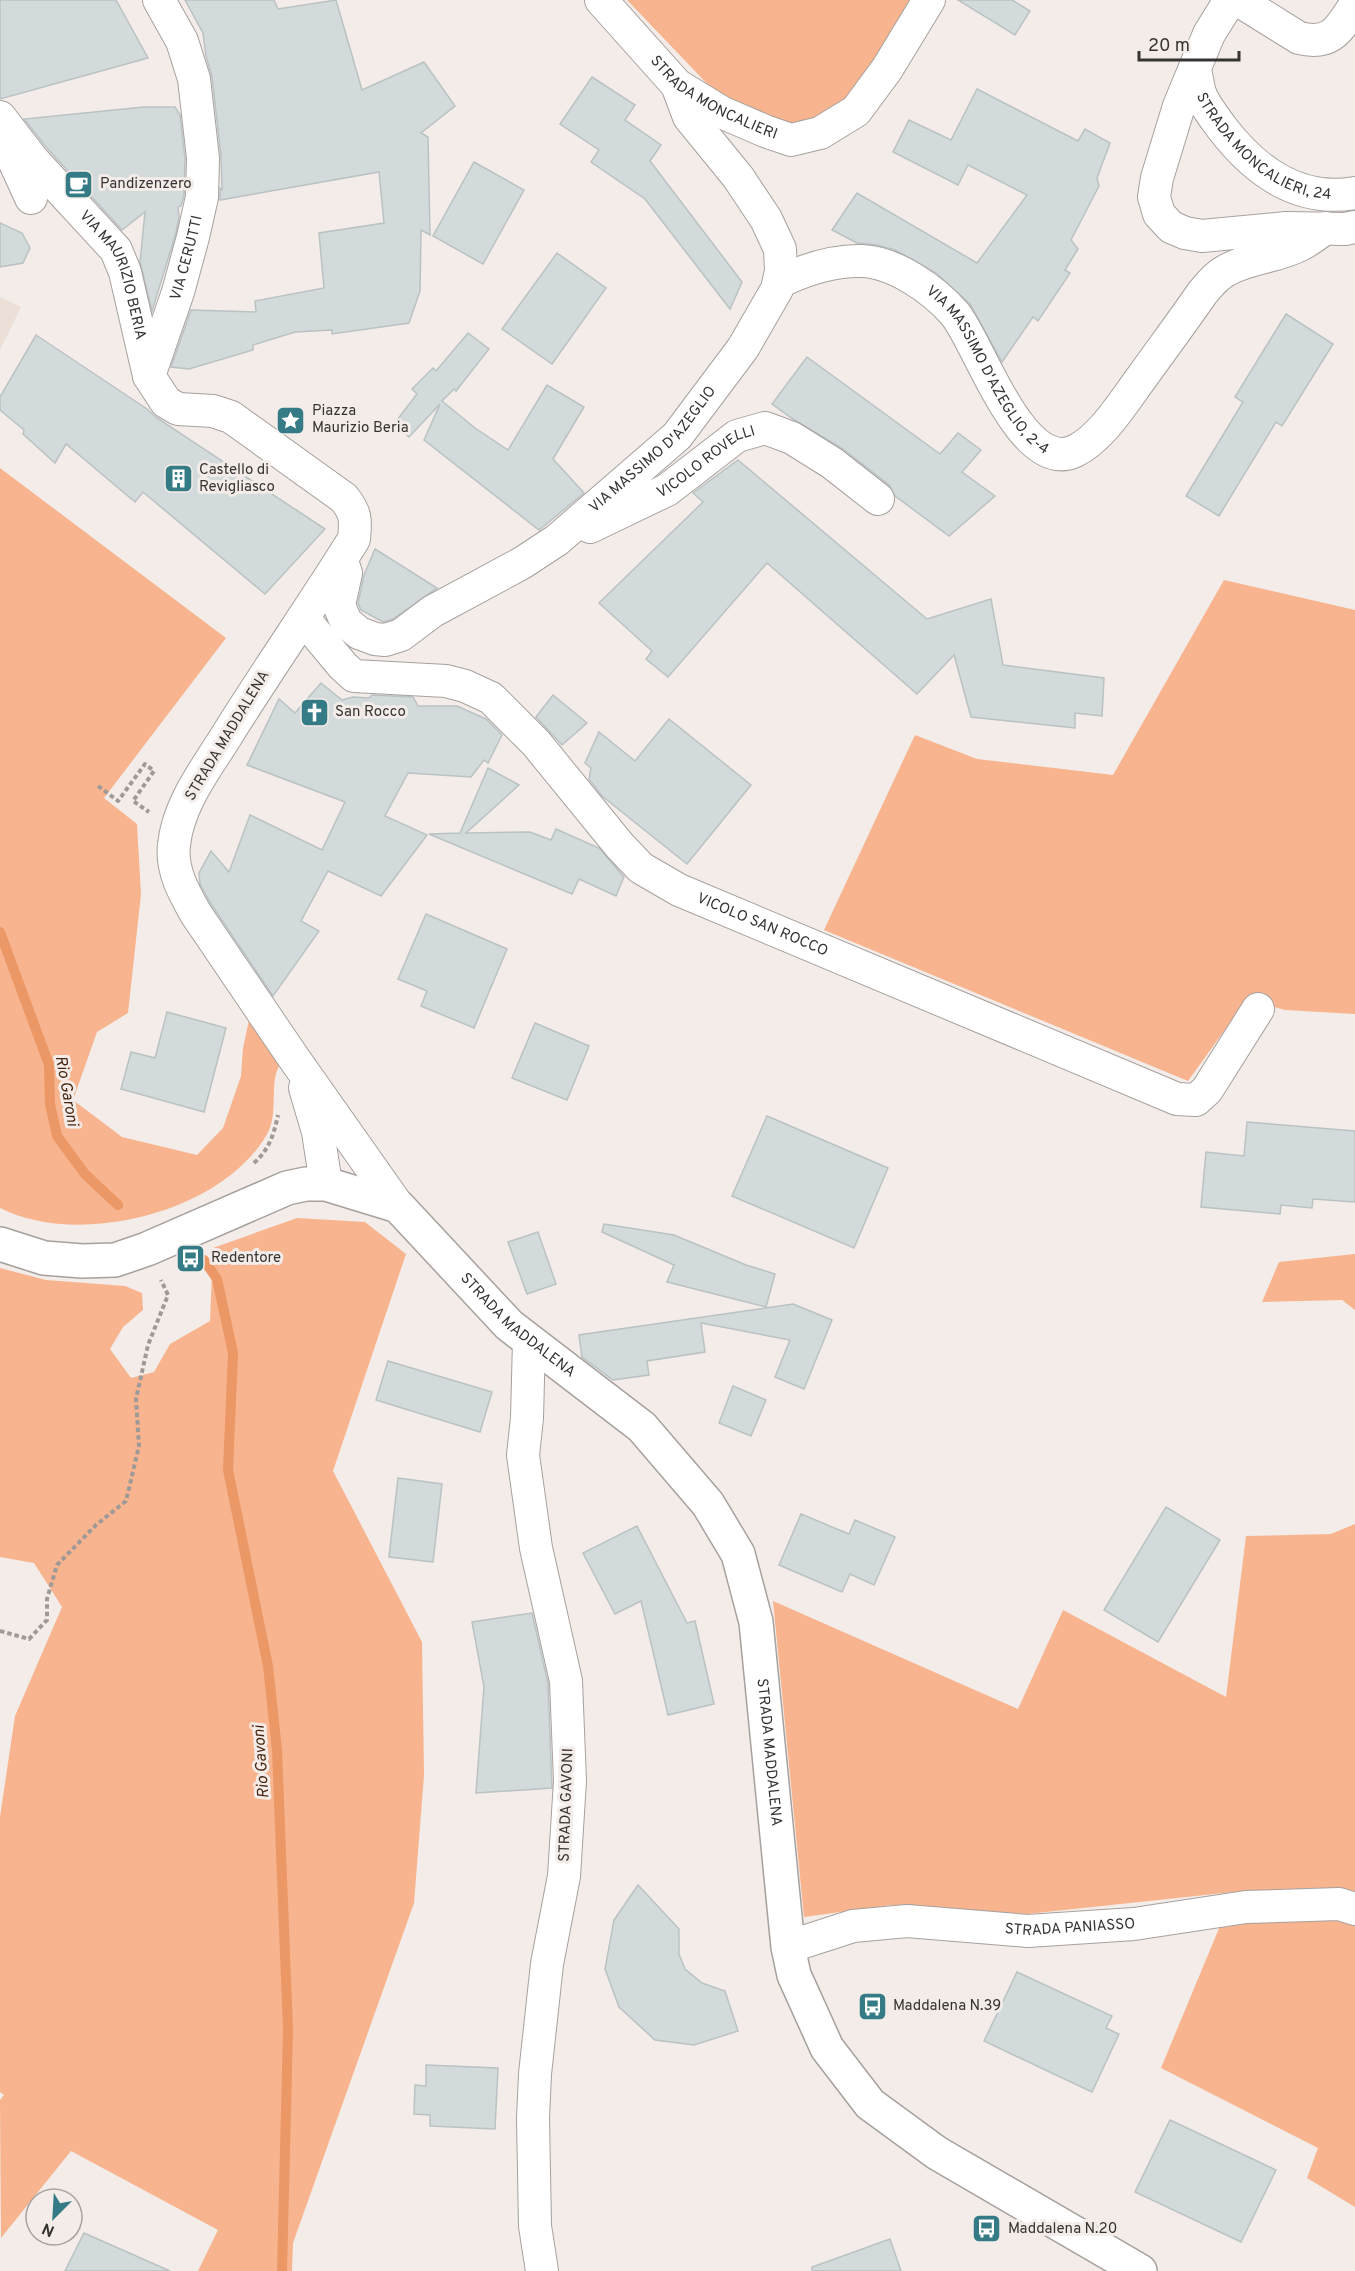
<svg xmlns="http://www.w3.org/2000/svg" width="1355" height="2271" font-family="Overpass,sans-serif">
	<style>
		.built { fill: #ecdfd7 }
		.green { fill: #f7b48e }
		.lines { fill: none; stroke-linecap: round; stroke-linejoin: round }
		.stream { stroke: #eb9766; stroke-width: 10 }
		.building { fill: #d2dadb; stroke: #bac2c3; stroke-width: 1.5 }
		.minor-casing { stroke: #a7a19e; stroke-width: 34 }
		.tertiary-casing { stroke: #a7a19e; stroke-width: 36 }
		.path { stroke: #9f9a97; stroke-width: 4; stroke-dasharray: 4.5 3; stroke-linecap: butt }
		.minor { stroke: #fff; stroke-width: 32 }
		.tertiary { stroke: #fff; stroke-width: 33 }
		.labels { text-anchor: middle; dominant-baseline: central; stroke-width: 6; stroke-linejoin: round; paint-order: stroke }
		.street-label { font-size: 15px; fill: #363432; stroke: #f3ece8 }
		.poi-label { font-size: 15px; fill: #363432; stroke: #f3ece8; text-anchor: start }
		.water-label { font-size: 16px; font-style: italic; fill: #472611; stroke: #f3ece8 }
	</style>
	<rect width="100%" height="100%" fill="#f3ece8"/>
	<polygon class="built" points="0,297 21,307 0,350"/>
	<g class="green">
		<polygon points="627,0 918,0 849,103 809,125 786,125 715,92"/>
		<path d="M0,468l226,170 -122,160 33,26 4,70 -13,119 -31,19 -24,68 49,37 75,18 26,-27 18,-52 2,-28 6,-28 32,41c-2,5 -5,11 -6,17 -3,20 2,40 -9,58 -46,77 -187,112 -266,72z"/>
		<polygon points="1224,580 1355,610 1355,1014 1285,1010 1247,999 1188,1081 824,930 915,735 977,759 1113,775"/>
		<polygon points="297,1218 365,1222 406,1254 333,1471 422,1642 424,1775 414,1903 293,2243 292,2271 198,2271 218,2230 71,2151 1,2238 0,2100 4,2095 0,2092 0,1817 15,1716 62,1607 34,1563 0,1557 0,1268 46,1280 125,1286 142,1293 143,1310 123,1327 110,1349 131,1378 154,1372 170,1344 210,1321 213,1248"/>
		<polygon points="1355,1254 1355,1310 1342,1300 1262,1302 1279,1262"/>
		<polygon points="1355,1524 1355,1895 1324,1888 1233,1892 1027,1914 892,1905 804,1917 773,1601 1018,1709 1063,1610 1226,1697 1246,1536 1331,1534"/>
		<polygon points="1320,1916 1355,1926 1355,2207 1307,2178 1318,2148 1161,2068 1220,1926"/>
	</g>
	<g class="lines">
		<g class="stream">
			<polyline points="0,932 49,1065 50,1104 57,1136 85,1174 118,1205"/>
			<polyline points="204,1260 217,1279 233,1353 228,1470 268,1666 277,1750 288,2030 282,2271"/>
		</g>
	</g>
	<g class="building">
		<polygon points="0,0 116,0 148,58 0,99"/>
		<polygon points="185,0 274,0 278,9 336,0 362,90 424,62 455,106 421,133 428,137 430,235 421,230 420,291 409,323 332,334 332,330 295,332 253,345 253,350 189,369 171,367 191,310 256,312 255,301 324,288 319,233 384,223 379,172 220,200 220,188 222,190 221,156 212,77 206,56 203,33"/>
		<polygon points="958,0 1012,0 1030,11 1015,35"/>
		<polygon points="592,77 635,105 625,120 661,145 650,161 742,282 730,309 645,199 591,162 599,150 560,124"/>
		<polygon points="977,89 1078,141 1085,129 1110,143 1097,178 1099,186 1071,240 1078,249 1065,270 1070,273 1038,321 1033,317 1002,362 970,304 936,273 895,250 877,245 857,243 832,230 857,193 977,263 1027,195 968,165 958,185 893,152 909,120 951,140"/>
		<polygon points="144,107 175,107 180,115 185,159 184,195 181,206 178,207 179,217 176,233 152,311 140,262 145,212 122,230 47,148 24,119"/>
		<polygon points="474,162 524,190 483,264 433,236"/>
		<polygon points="0,223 22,233 30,248 23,263 0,267"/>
		<polygon points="557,253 606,288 552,364 502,329"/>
		<polygon points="1286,314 1333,344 1282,426 1276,422 1219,516 1186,496 1243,402 1235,397"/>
		<polygon points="468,333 489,349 456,391 454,389 442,401 475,428 508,450 547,385 584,407 553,459 584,493 539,530 424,440 440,404 409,437 394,424 417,394 412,389 433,368 436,371"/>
		<polygon points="36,335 147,409 157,418 325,529 265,594 143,492 135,502 66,444 55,463 23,434 24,430 0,410 0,397"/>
		<polygon points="807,357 940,454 958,433 981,450 962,472 995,496 949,536 895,496 889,485 843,449 793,419 772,404"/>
		<polygon points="738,460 927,619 991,599 1003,665 1104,678 1102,716 1075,713 1075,728 971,717 954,655 917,694 767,563 668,677 646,659 652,651 599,603 703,502 693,493"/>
		<polygon points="375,549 437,588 393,619 383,622 361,610 358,603 364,575"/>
		<polygon points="321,683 342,700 353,697 369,698 372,695 413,697 418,706 457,706 486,719 502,735 488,763 484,760 471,777 408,773 385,816 427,835 381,896 328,871 301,921 319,931 273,996 211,904 200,884 199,873 211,851 229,872 250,815 322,850 345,802 247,765 279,699 295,713"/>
		<polygon points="553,695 587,723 562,745 536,717"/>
		<polygon points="669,719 751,785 687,864 602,796 589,779 591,768 585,763 599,732 635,761"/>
		<polygon points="488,768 519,785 466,833 530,832 551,840 556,829 599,848 624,877 616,896 579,879 572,894 429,834 460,833"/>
		<polygon points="426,914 507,949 474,1028 421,1006 427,991 398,979"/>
		<polygon points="167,1012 226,1028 204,1112 121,1089 131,1052 155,1058"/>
		<polygon points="535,1023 589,1046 567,1100 512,1078"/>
		<polygon points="767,1116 888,1168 854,1248 732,1196"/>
		<polygon points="1247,1122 1355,1131 1355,1202 1313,1199 1312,1208 1281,1205 1280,1214 1201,1207 1206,1152 1244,1156"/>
		<polygon points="604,1224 674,1235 746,1265 775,1274 766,1307 667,1282 674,1265 602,1232"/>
		<polygon points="538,1232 556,1284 527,1294 508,1242"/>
		<polygon points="793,1304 832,1320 804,1389 775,1377 790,1340 701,1323 705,1352 647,1361 649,1375 613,1380 582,1357 579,1335"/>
		<polygon points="388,1361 492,1392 480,1432 376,1400"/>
		<polygon points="733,1386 766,1400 751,1436 719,1423"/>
		<polygon points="398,1478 442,1484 433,1562 389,1557"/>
		<polygon points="1166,1507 1220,1540 1158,1642 1104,1610"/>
		<polygon points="801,1514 849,1534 855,1520 895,1537 874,1585 850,1574 842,1592 779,1565"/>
		<polygon points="637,1526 687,1623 695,1621 714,1704 668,1715 641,1601 615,1614 583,1553"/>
		<polygon points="532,1613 548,1683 552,1788 476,1793 484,1687 472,1622"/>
		<polygon points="638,1885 679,1929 679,1954 685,1969 702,1983 725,1991 738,2031 694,2045 655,2040 619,2007 605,1969 614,1920"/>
		<polygon points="1017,1972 1112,2016 1106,2028 1119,2034 1092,2092 984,2041"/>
		<polygon points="426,2065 498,2068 495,2129 430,2126 430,2115 414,2114 415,2085 426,2086"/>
		<polygon points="1170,2120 1276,2170 1241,2242 1135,2192"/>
		<polygon points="84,2233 170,2271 65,2271"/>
		<polygon points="890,2239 901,2271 812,2271 812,2267"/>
	</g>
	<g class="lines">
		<defs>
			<g id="minor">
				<path id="s1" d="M601,0l76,85 44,27 44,19 26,9 29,-7 36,-22 31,-42 42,-69"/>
				<polyline points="1230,0 1209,34 1179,106 1157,178 1154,197 1159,214 1171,227 1185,233 1202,236 1286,228 1345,229 1355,227"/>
				<path d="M1238,0l61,38c33,8 40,-9 56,-33"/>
				<path id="s2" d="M1195,70c2,8 3,16 5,23 4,12 15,25 22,35 33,43 76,75 133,65"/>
				<path id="s3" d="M0,117l33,43 83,90 9,22 24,104 17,26 12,7 35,2 18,6 113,81c12,15 12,22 10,41 -41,66 -86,130 -127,196 -21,34 -49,69 -53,110 -3,25 10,48 22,69l97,143 105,149"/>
				<polyline points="6,143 31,198"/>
				<path id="s4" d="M779,282c25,-12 55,-22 83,-21 33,1 72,29 93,53 25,31 67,162 120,137 27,-13 49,-50 67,-74 20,-28 41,-56 61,-85 7,-8 14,-17 24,-22 23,-13 52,-13 75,-26 8,-4 16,-11 24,-16"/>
				<path id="s5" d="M149,376l29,-84 15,-55 9,-40 1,-39 -9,-79 -12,-38 -23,-41"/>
				<path id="s6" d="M590,527l77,-37 70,-54 28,-8 27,10 40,25 46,36"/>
				<path id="s7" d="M342,561l4,12 -7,32 7,17 13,11 16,6 10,1 16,-5 32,-24 89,-48 35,-23 120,-104 66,-88 34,-59 4,-18 -1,-22 -14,-30 -28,-42 -49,-60 -12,-32"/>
				<path id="s8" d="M303,618l40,48 11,10 92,5 19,5 26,12 45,45 84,103 21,22 38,22 498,209 19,1 11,-10 51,-81"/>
				<polyline points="305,1088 318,1132 326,1184"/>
				<polyline points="529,1341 527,1418 523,1455 536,1548 566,1681 570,1781 564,1876 547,1964 535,2074 533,2118 535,2226 542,2271"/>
				<path id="s9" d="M788,1947l65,-21 54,-5 121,10 106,-7 112,-17 93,-3 16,5"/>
			</g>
			<g id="tertiary">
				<path id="s10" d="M0,1244l44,14 38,3 33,-1 32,-11 140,-61 19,-4h20l72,22 111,119 133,102 66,77 30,50 18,68 32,325 6,28 33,73 43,56 67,49 203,118"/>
			</g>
		</defs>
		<use href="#minor" class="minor-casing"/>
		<use href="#tertiary" class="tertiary-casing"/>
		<g class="path">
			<polyline points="98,786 118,801 145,764 154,771 133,801 149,812"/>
			<path d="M254,1163c15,-13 20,-29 24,-48"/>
			<polyline points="0,1631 29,1639 47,1620 47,1599 57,1565 96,1525 126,1501 139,1446 136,1399 148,1345 168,1295 161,1280"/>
		</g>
		<use href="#minor" class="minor"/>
		<use href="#tertiary" class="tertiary"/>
	</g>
	<defs>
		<symbol id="cafe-square" viewBox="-11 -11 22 22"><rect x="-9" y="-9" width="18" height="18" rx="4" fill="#347b85" stroke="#f3ece8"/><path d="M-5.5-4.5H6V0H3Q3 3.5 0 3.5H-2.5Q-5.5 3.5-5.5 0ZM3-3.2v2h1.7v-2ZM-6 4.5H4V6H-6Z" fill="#fff"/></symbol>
		<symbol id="sight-square" viewBox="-11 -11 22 22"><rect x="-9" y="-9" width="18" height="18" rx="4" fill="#347b85" stroke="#f3ece8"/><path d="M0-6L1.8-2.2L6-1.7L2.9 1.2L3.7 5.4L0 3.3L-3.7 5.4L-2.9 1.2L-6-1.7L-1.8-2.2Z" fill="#fff"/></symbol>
		<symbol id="building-square" viewBox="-11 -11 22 22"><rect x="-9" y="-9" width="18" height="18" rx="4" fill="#347b85" stroke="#f3ece8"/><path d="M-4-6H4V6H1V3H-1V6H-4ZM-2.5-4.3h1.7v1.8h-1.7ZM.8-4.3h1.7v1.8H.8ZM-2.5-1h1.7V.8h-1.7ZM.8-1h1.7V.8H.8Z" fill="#fff"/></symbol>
		<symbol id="church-square" viewBox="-11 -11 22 22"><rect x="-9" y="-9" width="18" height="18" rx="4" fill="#347b85" stroke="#f3ece8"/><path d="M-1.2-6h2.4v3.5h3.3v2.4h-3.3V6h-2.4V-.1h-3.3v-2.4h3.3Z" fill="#fff"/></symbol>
		<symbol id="bus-square" viewBox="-11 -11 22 22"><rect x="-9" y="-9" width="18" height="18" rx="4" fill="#347b85" stroke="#f3ece8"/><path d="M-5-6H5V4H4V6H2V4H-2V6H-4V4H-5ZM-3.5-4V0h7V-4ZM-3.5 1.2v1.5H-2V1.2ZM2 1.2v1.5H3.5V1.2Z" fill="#fff"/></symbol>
	</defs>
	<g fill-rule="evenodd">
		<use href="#cafe-square" x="62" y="168" width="33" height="33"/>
		<use href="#sight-square" x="274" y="404" width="33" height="33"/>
		<use href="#building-square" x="162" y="462" width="33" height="33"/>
		<use href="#church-square" x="298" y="696" width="33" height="33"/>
		<use href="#bus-square" x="174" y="1242" width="33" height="33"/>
		<use href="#bus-square" x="856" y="1990" width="33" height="33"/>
		<use href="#bus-square" x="970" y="2212" width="33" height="33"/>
	</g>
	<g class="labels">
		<g class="street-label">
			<text stroke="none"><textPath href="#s1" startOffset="152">STRADA MONCALIERI</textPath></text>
			<text stroke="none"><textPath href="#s2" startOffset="111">STRADA MONCALIERI, 24</textPath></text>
			<text stroke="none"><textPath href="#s5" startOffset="124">VIA CERUTTI</textPath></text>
			<text stroke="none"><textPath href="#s3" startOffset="198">VIA MAURIZIO BERIA</textPath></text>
			<text stroke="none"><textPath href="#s4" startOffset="261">VIA MASSIMO D'AZEGLIO, 2-4</textPath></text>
			<text stroke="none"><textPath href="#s7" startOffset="440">VIA MASSIMO D'AZEGLIO</textPath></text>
			<text stroke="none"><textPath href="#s6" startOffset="134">VICOLO ROVELLI</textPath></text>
			<text transform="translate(228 736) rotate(-59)">STRADA MADDALENA</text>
			<text stroke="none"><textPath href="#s8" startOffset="579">VICOLO SAN ROCCO</textPath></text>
			<text stroke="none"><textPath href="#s10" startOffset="588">STRADA MADDALENA</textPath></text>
			<text stroke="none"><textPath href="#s10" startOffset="1110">STRADA MADDALENA</textPath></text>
			<text transform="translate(567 1805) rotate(-88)">STRADA GAVONI</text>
			<text stroke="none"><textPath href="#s9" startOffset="286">STRADA PANIASSO</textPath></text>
		</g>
		<g class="poi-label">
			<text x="100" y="184">Pandizenzero</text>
			<text x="312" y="411">Piazza<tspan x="312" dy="17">Maurizio Beria</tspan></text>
			<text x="199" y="470">Castello di<tspan x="199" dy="17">Revigliasco</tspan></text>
			<text x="335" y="712">San Rocco</text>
			<text x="211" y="1258">Redentore</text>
			<text x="893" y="2006">Maddalena N.39</text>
			<text x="1008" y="2229">Maddalena N.20</text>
		</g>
		<g class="water-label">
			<text transform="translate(66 1091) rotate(80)">Rio Garoni</text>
			<text transform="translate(262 1762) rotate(-94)">Rio Gavoni</text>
		</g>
	</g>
	<g transform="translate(54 2217) rotate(204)"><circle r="28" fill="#f3ece8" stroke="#a7a29f" stroke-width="1.5"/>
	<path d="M0-4.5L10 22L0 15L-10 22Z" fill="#347b85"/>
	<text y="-9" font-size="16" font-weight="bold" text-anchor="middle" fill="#363432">N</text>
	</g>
	<path d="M1139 51v9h100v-9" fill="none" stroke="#363432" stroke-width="3"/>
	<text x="1148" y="51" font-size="18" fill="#363432" stroke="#f3ece8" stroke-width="4.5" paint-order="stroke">20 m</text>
</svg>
